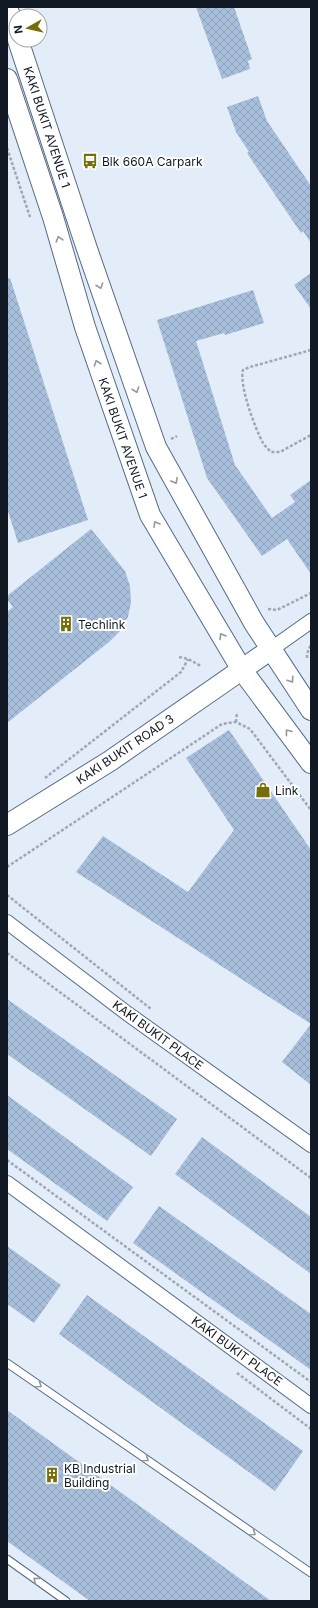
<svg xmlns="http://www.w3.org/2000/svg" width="318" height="1608" font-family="Inter,sans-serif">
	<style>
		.building { fill: url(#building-cross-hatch) }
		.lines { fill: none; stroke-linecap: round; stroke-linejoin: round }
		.lane-casing { stroke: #546a84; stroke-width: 9 }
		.street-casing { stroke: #546a84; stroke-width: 16 }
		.secondary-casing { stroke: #546a84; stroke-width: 22 }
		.path { stroke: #9ea7b3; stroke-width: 2.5; stroke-dasharray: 3 2; stroke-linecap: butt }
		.lane { stroke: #fff; stroke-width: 7 }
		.street { stroke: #fff; stroke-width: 14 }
		.secondary { stroke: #fff; stroke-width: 20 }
		.oneway { stroke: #94989c }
		.labels { text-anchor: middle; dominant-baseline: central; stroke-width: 4; stroke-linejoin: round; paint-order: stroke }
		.street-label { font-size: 12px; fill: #111924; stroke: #fff }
		.poi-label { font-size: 12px; fill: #111924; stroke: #fff; text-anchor: start }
	</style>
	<defs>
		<pattern id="building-cross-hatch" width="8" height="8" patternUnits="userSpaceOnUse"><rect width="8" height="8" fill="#a7bfdb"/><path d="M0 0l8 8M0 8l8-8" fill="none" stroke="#8fa4bc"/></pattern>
	</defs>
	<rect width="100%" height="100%" fill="#e3edf9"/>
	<g class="building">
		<polygon points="196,7 234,7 252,59 248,61 250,69 222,79"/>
		<polygon points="258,96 267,121 311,186 311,243 303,231 301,233 284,208 247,153 249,152 236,132 227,107"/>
		<polygon points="311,273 311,309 294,285"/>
		<polygon points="10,278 88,520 18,543 7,508 7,279"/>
		<polygon points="253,290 264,323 225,335 224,333 196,341 235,465 272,518 295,502 290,495 311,480 311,574 287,539 262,556 207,478 157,320"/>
		<polygon points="91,529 125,571 130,586 131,602 128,617 120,631 109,642 7,723 7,612 13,607 7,599 7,596"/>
		<polygon points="229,730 311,850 311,1024 76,872 103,836 188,892 234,830 186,758"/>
		<polygon points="7,999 177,1119 151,1156 7,1054"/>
		<polygon points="311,1024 311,1085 282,1062"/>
		<polygon points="7,1095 133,1187 107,1221 7,1149"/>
		<polygon points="202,1137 311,1217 311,1274 175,1174"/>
		<polygon points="159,1206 311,1314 311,1370 133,1243"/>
		<polygon points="7,1246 61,1285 34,1323 7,1304"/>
		<polygon points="87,1295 303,1451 275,1491 59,1334"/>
		<polygon points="7,1410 271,1601 90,1601 7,1541"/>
	</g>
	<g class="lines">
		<defs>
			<g id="lane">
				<polyline points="7,1363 311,1573"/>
				<polyline points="7,1559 66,1601"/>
			</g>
			<g id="street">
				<polyline points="270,650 311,621"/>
				<polyline points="7,922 128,1014 311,1145"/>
				<polyline points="7,1183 311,1406"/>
			</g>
			<g id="secondary">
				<polyline points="7,7 16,34"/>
				<polyline points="18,40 87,249 156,447 254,623 311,710"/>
				<polyline points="7,79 53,217 85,327 150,515 242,670 311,763"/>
				<polyline points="7,825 110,761 270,650"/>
			</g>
		</defs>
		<use href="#lane" class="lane-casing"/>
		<use href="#street" class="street-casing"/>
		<use href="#secondary" class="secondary-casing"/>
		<g class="path">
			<polyline points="7,148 30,217"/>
			<path d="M311,350l-61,17 -7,3c-4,16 12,58 20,73 2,3 5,6 8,9h9l31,-17"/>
			<polyline points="171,439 177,436"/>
			<polyline points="268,609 277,610 311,593"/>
			<polyline points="179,657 188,659 201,666"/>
			<polyline points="307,658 307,654 311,644"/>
			<polyline points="236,722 237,712"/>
			<polyline points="45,778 181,672 188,659"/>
			<polyline points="7,867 222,724 236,722 250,729 311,810"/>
			<polyline points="7,895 151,1009"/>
			<polyline points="7,953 311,1178"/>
			<polyline points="7,1160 311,1382"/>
			<polyline points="237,1373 311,1429"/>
		</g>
		<use href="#lane" class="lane"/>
		<use href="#street" class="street"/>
		<use href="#secondary" class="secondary"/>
	</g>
	<defs><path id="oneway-chevron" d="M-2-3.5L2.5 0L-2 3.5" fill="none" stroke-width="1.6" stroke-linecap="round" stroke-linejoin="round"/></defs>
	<g class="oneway">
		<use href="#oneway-chevron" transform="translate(59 239) rotate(-106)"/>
		<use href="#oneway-chevron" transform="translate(100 286) rotate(71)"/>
		<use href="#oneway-chevron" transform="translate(97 363) rotate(-109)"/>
		<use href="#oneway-chevron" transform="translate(136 390) rotate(71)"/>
		<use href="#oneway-chevron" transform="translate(175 481) rotate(61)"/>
		<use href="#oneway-chevron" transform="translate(156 524) rotate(-121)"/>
		<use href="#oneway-chevron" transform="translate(222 636) rotate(-121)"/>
		<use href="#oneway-chevron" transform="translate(291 680) rotate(56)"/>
		<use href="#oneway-chevron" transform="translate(288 732) rotate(-127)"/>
		<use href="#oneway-chevron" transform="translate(39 1385) rotate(35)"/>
		<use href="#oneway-chevron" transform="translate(146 1459) rotate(35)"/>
		<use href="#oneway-chevron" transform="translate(253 1533) rotate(35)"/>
		<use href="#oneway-chevron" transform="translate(36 1580) rotate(-144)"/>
	</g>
	<defs>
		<symbol id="bus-bare" viewBox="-9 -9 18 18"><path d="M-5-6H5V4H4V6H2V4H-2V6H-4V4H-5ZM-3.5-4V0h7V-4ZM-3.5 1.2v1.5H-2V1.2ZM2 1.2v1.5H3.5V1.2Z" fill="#776d09" stroke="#fff" stroke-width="2.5" paint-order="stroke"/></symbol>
		<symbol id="building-bare" viewBox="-9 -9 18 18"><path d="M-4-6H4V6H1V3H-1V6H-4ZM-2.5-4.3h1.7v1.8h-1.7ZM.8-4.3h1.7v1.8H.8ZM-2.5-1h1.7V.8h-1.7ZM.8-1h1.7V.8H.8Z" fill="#776d09" stroke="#fff" stroke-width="2.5" paint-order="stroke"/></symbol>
		<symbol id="shop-bare" viewBox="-9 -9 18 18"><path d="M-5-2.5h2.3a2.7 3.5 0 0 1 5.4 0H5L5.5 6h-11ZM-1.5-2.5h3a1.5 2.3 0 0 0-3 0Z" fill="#776d09" stroke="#fff" stroke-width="2.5" paint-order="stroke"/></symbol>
	</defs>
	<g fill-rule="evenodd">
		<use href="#bus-bare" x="79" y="150" width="22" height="22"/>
		<use href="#building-bare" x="55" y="613" width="22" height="22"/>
		<use href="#shop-bare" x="252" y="779" width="22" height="22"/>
		<use href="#building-bare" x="41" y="1464" width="22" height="22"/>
	</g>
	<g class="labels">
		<g class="street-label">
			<text transform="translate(47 127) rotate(72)">KAKI BUKIT AVENUE 1</text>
			<text transform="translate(123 438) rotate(71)">KAKI BUKIT AVENUE 1</text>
			<text transform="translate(125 749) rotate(-34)">KAKI BUKIT ROAD 3</text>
			<text transform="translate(158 1035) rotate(36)">KAKI BUKIT PLACE</text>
			<text transform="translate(237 1351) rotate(36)">KAKI BUKIT PLACE</text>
		</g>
		<g class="poi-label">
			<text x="102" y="161">Blk 660A Carpark</text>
			<text x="78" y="624">Techlink</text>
			<text x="275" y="790">Link</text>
			<text x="64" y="1468">KB Industrial<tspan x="64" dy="14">Building</tspan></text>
		</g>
	</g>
	<rect width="318" height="1608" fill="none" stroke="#111924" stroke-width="16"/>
	<g transform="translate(28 28) rotate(262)"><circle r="19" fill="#ffffff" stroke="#a0a3a7"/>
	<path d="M0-3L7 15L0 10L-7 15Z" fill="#776d09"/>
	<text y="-6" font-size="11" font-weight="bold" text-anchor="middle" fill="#111924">N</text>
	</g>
</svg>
